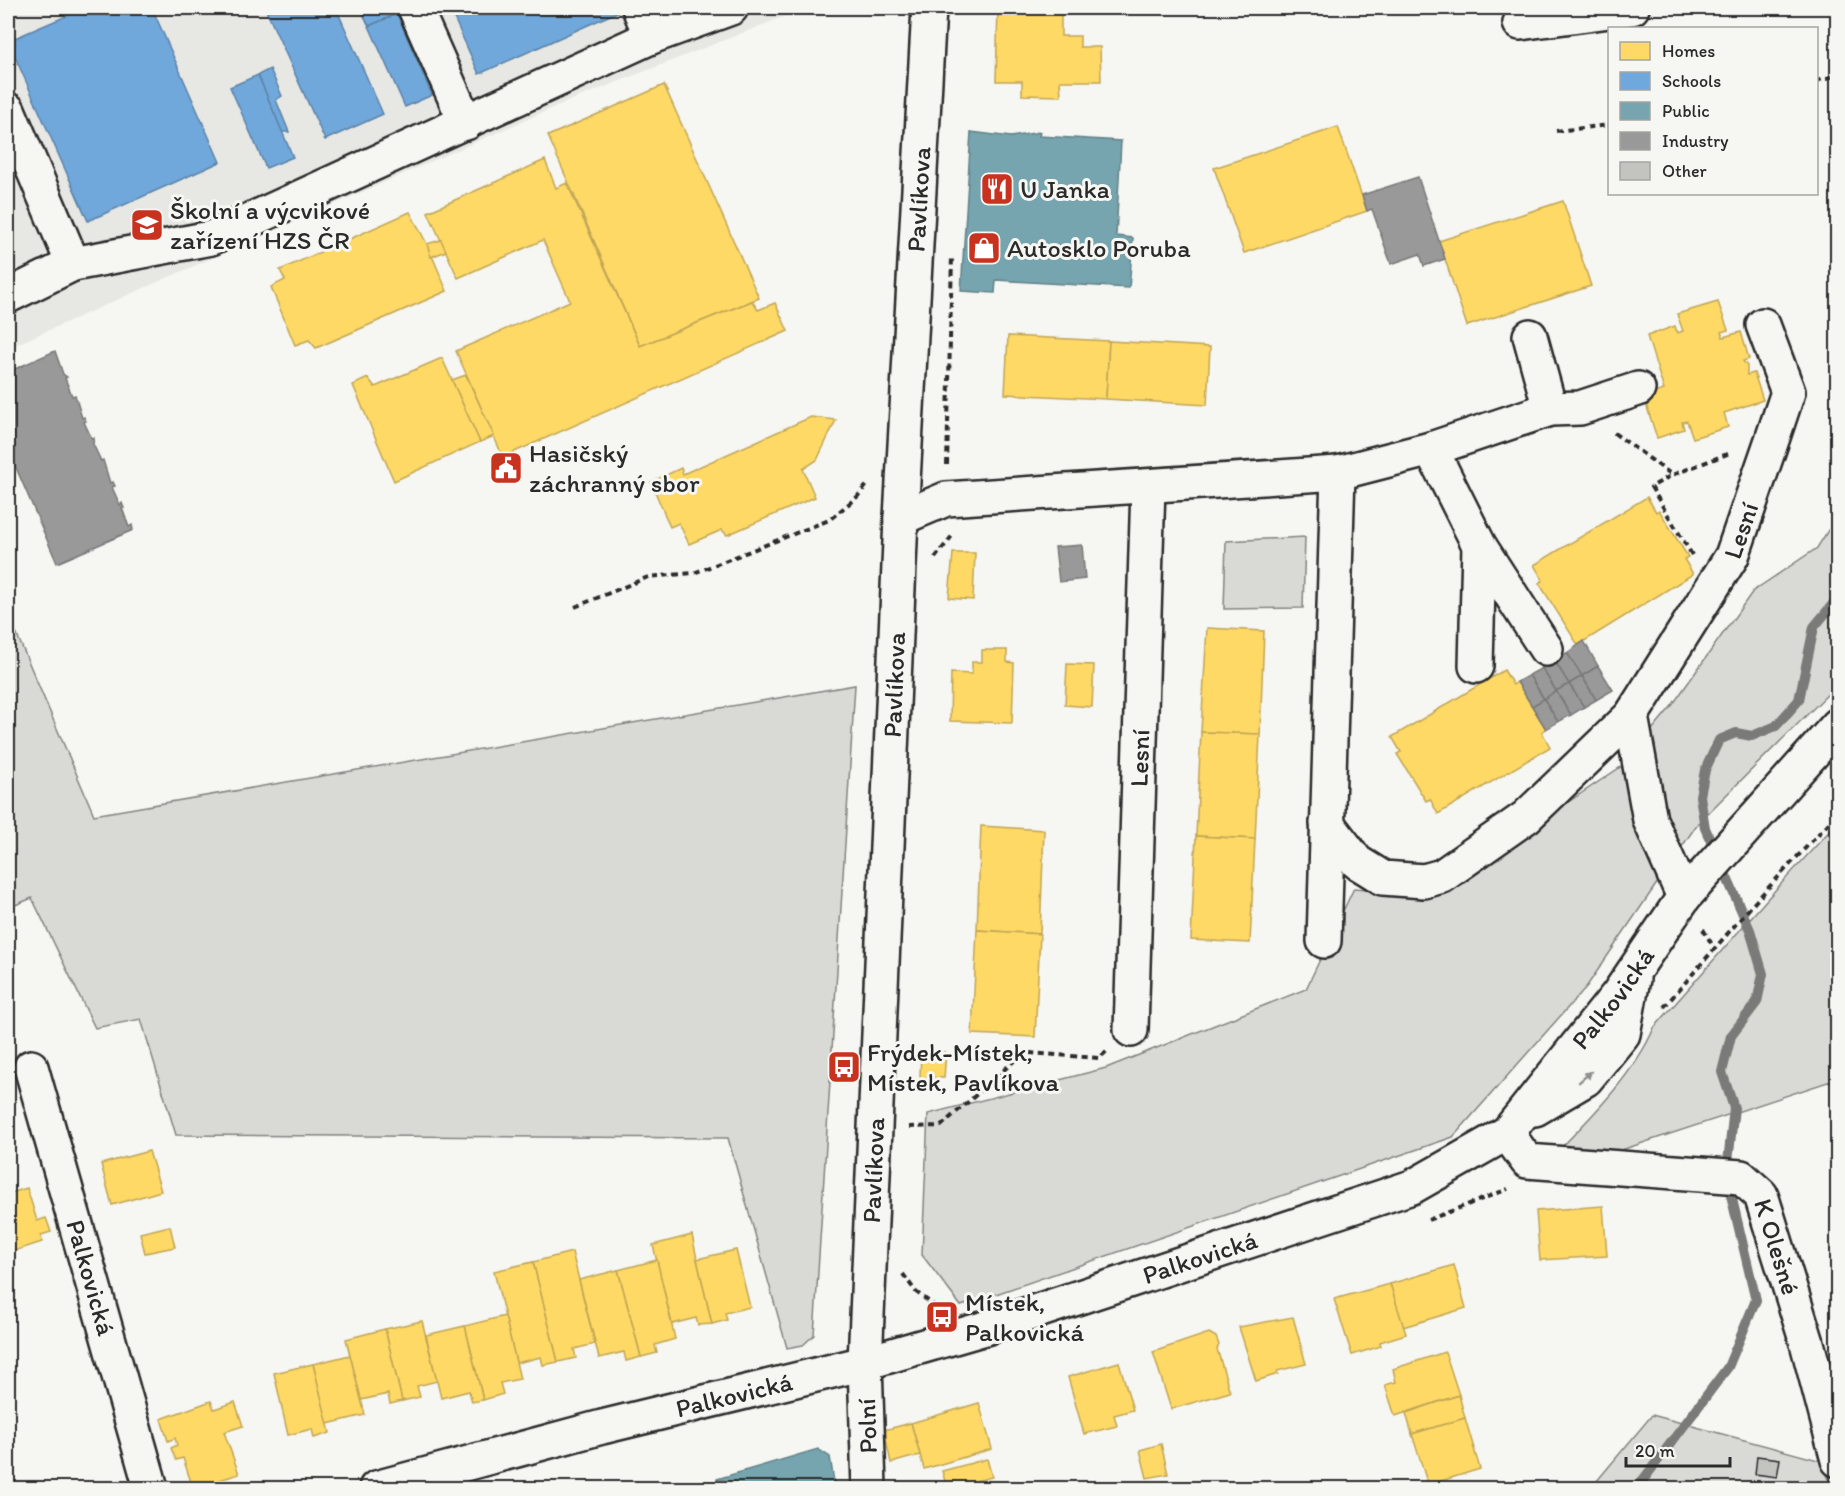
<svg xmlns="http://www.w3.org/2000/svg" width="1845" height="1496" font-family="Itim,sans-serif">
	<style>
		.built { fill: #e7e7e3 }
		.green { fill: #d9d9d5; stroke: #828280; stroke-width: 1.5 }
		.homes { fill: #ffd966; stroke: #bfa554; stroke-width: 1.5 }
		.schools { fill: #6fa8dc; stroke: #5b82a7; stroke-width: 1.5 }
		.public { fill: #76a5af; stroke: #608087; stroke-width: 1.5 }
		.industry { fill: #999; stroke: #787878; stroke-width: 1.5 }
		.lines { fill: none; stroke-linecap: round; stroke-linejoin: round }
		.stream { stroke: #7a7a78; stroke-width: 10 }
		.building { fill: #c3c3c0; stroke: #2b2b2b; stroke-width: 1.5 }
		.minor-casing { stroke: #2b2b2b; stroke-width: 38 }
		.path { stroke: #2b2b2b; stroke-width: 4; stroke-dasharray: 6 4.5; stroke-linecap: butt }
		.minor { stroke: #f6f6f2; stroke-width: 33 }
		.oneway { fill: #90908e }
		.labels { text-anchor: middle; dominant-baseline: central; stroke-width: 6; stroke-linejoin: round; paint-order: stroke }
		.poi-label { font-size: 26px; fill: #2b2b2b; stroke: #f6f6f2; text-anchor: start }
		.street-label { font-size: 26px; fill: #2b2b2b; stroke: #f6f6f2 }
	</style>
	<rect width="100%" height="100%" fill="#f6f6f2"/>
	<filter id="ink" filterUnits="userSpaceOnUse"><feTurbulence type="fractalNoise" baseFrequency=".0167" numOctaves="2"/><feDisplacementMap in="SourceGraphic" scale="12" xChannelSelector="R" yChannelSelector="G"/><feConvolveMatrix kernelMatrix="1 2 1 2 8 2 1 2 1" color-interpolation-filters="sRGB"/></filter>
	<g filter="url(#ink)">
		<polygon class="built" points="8,8 806,8 564,103 8,348"/>
		<g class="green">
			<polygon points="1837,516 1837,685 1698,823 1587,986 1453,1137 961,1306 922,1255 928,1114 1106,1068 1306,989 1354,888 1420,893 1501,847 1622,766 1671,707 1753,591 1817,548"/>
			<polygon points="1305,537 1303,608 1224,609 1226,541"/>
			<polygon points="8,614 94,815 855,685 814,1335 803,1345 787,1348 728,1138 176,1135 141,1019 95,1028 32,898 8,908"/>
			<path d="M1837,823v256l-307,101c41,-44 100,-96 124,-152l114,-130z"/>
			<polygon points="1652,1415 1822,1461 1832,1488 1591,1488"/>
		</g>
		<g class="homes">
			<polygon points="998,8 1061,8 1061,36 1080,36 1080,47 1100,47 1101,81 1060,81 1061,96 1022,95 1022,81 996,81"/>
			<polygon points="664,85 759,298 640,346 548,136"/>
			<polygon points="1338,127 1367,211 1244,253 1214,168"/>
			<polygon points="545,160 556,188 567,183 640,346 752,301 758,310 775,303 788,331 503,457 456,351 570,301 543,240 458,278 428,212"/>
			<polygon points="1563,201 1591,286 1467,326 1439,241"/>
			<polygon points="410,212 427,244 447,291 316,348 309,340 295,345 271,287 285,280 280,270"/>
			<polygon points="441,240 446,251 431,257 427,244"/>
			<polygon points="1718,302 1728,330 1721,332 1723,337 1741,332 1749,359 1743,361 1747,366 1747,375 1754,373 1763,400 1724,413 1728,427 1693,438 1687,421 1682,422 1684,429 1657,438 1644,398 1641,397 1664,390 1647,336 1675,326 1677,333 1683,331 1677,314"/>
			<polygon points="1008,336 1109,341 1106,399 1005,394"/>
			<polygon points="1109,341 1210,347 1207,405 1106,399"/>
			<polygon points="442,358 480,442 394,481 353,385 368,378 375,387"/>
			<polygon points="466,375 494,436 480,442 452,380"/>
			<polygon points="811,417 836,420 817,460 803,469 815,497 727,535 722,530 689,544 679,523 670,527 651,482 681,468 683,474"/>
			<polygon points="1647,497 1656,512 1659,510 1688,557 1684,559 1693,574 1578,645 1539,583 1543,580 1534,565"/>
			<polygon points="953,553 975,553 973,600 949,598"/>
			<polygon points="1207,628 1264,631 1260,734 1201,732"/>
			<polygon points="982,650 1007,650 1007,662 1014,663 1012,723 950,721 951,673 972,674 972,662 982,662"/>
			<polygon points="1067,664 1094,665 1092,707 1065,705"/>
			<polygon points="1504,670 1513,685 1517,682 1546,729 1542,732 1550,747 1438,814 1430,799 1426,801 1397,754 1401,752 1392,737"/>
			<polygon points="1201,732 1260,734 1255,839 1196,836"/>
			<polygon points="981,826 1044,830 1040,934 977,930"/>
			<polygon points="1196,836 1255,839 1250,943 1191,940"/>
			<polygon points="977,930 1040,934 1035,1037 972,1034"/>
			<polygon points="921,1051 946,1052 944,1078 920,1077"/>
			<polygon points="149,1151 161,1191 112,1205 101,1164"/>
			<polygon points="27,1188 37,1221 46,1218 51,1232 41,1235 42,1242 8,1253 8,1194"/>
			<polygon points="1603,1206 1607,1256 1540,1260 1536,1211"/>
			<polygon points="170,1226 175,1247 145,1253 140,1233"/>
			<polygon points="692,1235 697,1259 712,1324 698,1325 696,1318 672,1324 653,1245"/>
			<polygon points="1838,1244 1838,1272 1836,1273 1831,1246"/>
			<polygon points="736,1250 750,1307 725,1313 727,1320 712,1324 697,1259"/>
			<polygon points="572,1252 595,1344 574,1349 576,1358 558,1362 533,1262"/>
			<polygon points="657,1260 675,1339 655,1345 657,1353 641,1357 618,1270"/>
			<polygon points="533,1262 558,1362 543,1365 541,1357 516,1363 494,1271"/>
			<polygon points="1454,1265 1466,1308 1403,1327 1390,1284"/>
			<polygon points="618,1270 641,1357 626,1361 624,1352 599,1358 579,1280"/>
			<polygon points="1390,1284 1406,1334 1380,1342 1381,1346 1352,1355 1334,1299"/>
			<polygon points="505,1316 520,1379 500,1383 503,1394 483,1400 465,1326"/>
			<polygon points="1293,1317 1306,1364 1277,1371 1278,1374 1256,1381 1239,1327"/>
			<polygon points="422,1321 437,1381 417,1386 420,1397 402,1401 385,1329"/>
			<polygon points="465,1326 483,1400 472,1402 469,1391 441,1398 426,1335"/>
			<polygon points="385,1329 402,1401 390,1404 388,1394 361,1400 346,1339"/>
			<polygon points="1209,1333 1216,1337 1219,1345 1217,1349 1230,1392 1171,1409 1153,1352"/>
			<polygon points="1445,1352 1459,1395 1395,1416 1385,1385 1396,1382 1393,1369"/>
			<polygon points="350,1355 365,1415 327,1424 313,1364"/>
			<polygon points="1119,1362 1133,1410 1114,1415 1117,1426 1084,1434 1068,1377"/>
			<polygon points="313,1364 330,1433 314,1438 312,1429 288,1435 274,1373"/>
			<polygon points="1459,1395 1465,1418 1412,1434 1406,1413"/>
			<polygon points="211,1401 214,1409 235,1402 243,1426 224,1432 239,1474 193,1488 183,1458 176,1460 171,1448 177,1445 175,1438 168,1441 161,1419"/>
			<polygon points="979,1403 992,1449 924,1469 911,1423"/>
			<polygon points="1465,1418 1480,1469 1428,1485 1412,1434"/>
			<polygon points="911,1423 920,1455 891,1463 884,1430"/>
			<polygon points="1161,1444 1168,1474 1147,1478 1140,1450"/>
			<polygon points="987,1459 992,1477 947,1488 942,1471"/>
		</g>
		<g class="schools">
			<polygon points="85,8 152,8 220,162 88,221 8,41"/>
			<polygon points="265,8 336,8 383,114 325,140"/>
			<polygon points="360,8 394,8 397,14 369,26"/>
			<polygon points="479,8 623,8 624,9 479,74 454,18"/>
			<polygon points="397,14 432,95 405,107 369,26"/>
			<polygon points="270,69 282,96 276,100 289,132 282,132 258,75"/>
			<polygon points="258,75 293,157 266,168 230,87"/>
		</g>
		<g class="public">
			<polygon points="971,132 1011,137 1040,132 1039,136 1121,141 1116,236 1133,238 1129,288 996,280 995,293 961,291"/>
			<polygon points="818,1449 830,1457 835,1488 720,1488 717,1479"/>
		</g>
		<g class="industry">
			<polygon points="1418,177 1445,259 1424,266 1420,254 1391,264 1372,209 1367,211 1362,195"/>
			<polygon points="55,351 63,374 67,377 65,378 72,396 75,395 82,418 84,417 86,421 84,422 92,439 94,438 93,444 101,461 103,460 110,483 113,482 115,486 112,487 120,505 122,503 124,508 122,508 129,527 132,525 133,530 57,563 8,449 8,372"/>
			<polygon points="1082,545 1085,579 1059,582 1055,547"/>
			<polygon points="1584,641 1598,666 1582,676 1567,653"/>
			<polygon points="1567,653 1582,676 1569,684 1554,660"/>
			<polygon points="1554,660 1569,684 1556,691 1542,668"/>
			<polygon points="1598,666 1613,690 1596,700 1582,676"/>
			<polygon points="1542,668 1556,691 1544,699 1529,675"/>
			<polygon points="1529,675 1544,699 1532,706 1517,682"/>
			<polygon points="1582,676 1596,700 1584,707 1569,684"/>
			<polygon points="1569,684 1584,707 1571,715 1556,691"/>
			<polygon points="1556,691 1571,715 1558,722 1544,699"/>
			<polygon points="1544,699 1558,722 1546,729 1532,706"/>
		</g>
		<g class="lines">
			<polyline class="stream" points="1637,1488 1728,1367 1756,1300 1731,1195 1728,1162 1734,1108 1722,1072 1731,1036 1757,1002 1763,974 1750,930 1705,828 1700,796 1705,770 1719,740 1736,733 1752,736 1776,726 1799,700 1814,627 1838,598"/>
		</g>
		<polygon class="building" points="1757,1456 1780,1459 1777,1477 1755,1474"/>
		<g class="lines">
			<defs>
				<g id="minor">
					<polyline points="415,8 466,123"/>
					<polyline points="639,8 651,37"/>
					<polyline points="1520,23 1632,8"/>
					<polyline points="8,110 73,264 211,238 651,37 731,8"/>
					<polyline points="8,296 73,264"/>
					<polyline points="1530,336 1550,409"/>
					<polyline points="1431,449 1479,545 1546,649"/>
					<polyline points="1338,473 1431,449 1550,409 1580,408 1638,389"/>
					<polyline points="901,518 946,499 1338,473 1324,941"/>
					<polyline points="1476,666 1479,545"/>
					<polyline points="1327,823 1357,862 1383,878 1424,881 1442,876 1526,817 1631,716"/>
					<path id="s1" d="M1684,897l-34,-77 -19,-104 101,-160 41,-119 15,-45 -25,-67"/>
					<path id="s2" d="M1131,1030l17,-543"/>
					<path id="s3" d="M31,1067l120,421"/>
					<polyline points="1535,1109 1586,1079 1623,1034 1633,979"/>
					<path id="s4" d="M1507,1133l20,28 214,16 20,18 46,148 31,117"/>
					<path id="s5" d="M376,1488l226,-61 263,-64 124,-36 423,-140 95,-54 112,-140 65,-96 154,-172"/>
					<path id="s6" d="M869,1488l-4,-125 36,-845 28,-510"/>
				</g>
			</defs>
			<use href="#minor" class="minor-casing"/>
			<g class="path">
				<polyline points="1816,81 1838,75"/>
				<polyline points="1556,131 1610,125"/>
				<polyline points="1614,433 1672,475"/>
				<polyline points="947,465 952,256"/>
				<polyline points="1692,555 1651,487 1672,475 1730,453"/>
				<polyline points="935,558 952,536"/>
				<polyline points="575,607 648,577 694,573 829,520 857,497 868,484"/>
				<polyline points="1703,929 1714,948"/>
				<polyline points="1664,1007 1755,902 1838,813"/>
				<polyline points="909,1127 941,1126 1015,1060 1030,1053 1099,1058 1107,1051"/>
				<polyline points="1428,1220 1508,1189"/>
				<polyline points="903,1274 916,1292 935,1306"/>
			</g>
			<use href="#minor" class="minor"/>
		</g>
		<defs><path id="oneway-solid" d="M-6-.8H1V-3.2L6.5 0L1 3.2V.8H-6Z" transform="scale(1.5)"/></defs>
		<use class="oneway" href="#oneway-solid" transform="translate(1585 1077) rotate(-41)"/>
	</g>
	<defs>
		<symbol id="restaurant-square" viewBox="-11 -11 22 22"><rect x="-9" y="-9" width="18" height="18" rx="4" fill="#c8321e" stroke="#f6f6f2"/><path d="M-5-6h1v4h1v-4h1v4h1v-4h1v5L-1.5 .5V6h-2V.5L-5-1ZM5-6V6H3V1.5H1.5Q1.5-4 5-6Z" fill="#fff"/></symbol>
		<symbol id="university-square" viewBox="-11 -11 22 22"><rect x="-9" y="-9" width="18" height="18" rx="4" fill="#c8321e" stroke="#f6f6f2"/><path d="M0-5L7-2L0 1L-7-2ZM-4 1L0 2.5L4 1V4Q0 6-4 4Z" fill="#fff"/></symbol>
		<symbol id="shop-square" viewBox="-11 -11 22 22"><rect x="-9" y="-9" width="18" height="18" rx="4" fill="#c8321e" stroke="#f6f6f2"/><path d="M-5-2.5h2.3a2.7 3.5 0 0 1 5.4 0H5L5.5 6h-11ZM-1.5-2.5h3a1.5 2.3 0 0 0-3 0Z" fill="#fff"/></symbol>
		<symbol id="civic-square" viewBox="-11 -11 22 22"><rect x="-9" y="-9" width="18" height="18" rx="4" fill="#c8321e" stroke="#f6f6f2"/><path d="M-.6-6.5H3V-4.5H.6V-3L4-1V1h2V6H-6V1h2V-1L-.6-3ZM-1.2 2.5V6h2.4V2.5Z" fill="#fff"/></symbol>
		<symbol id="bus-square" viewBox="-11 -11 22 22"><rect x="-9" y="-9" width="18" height="18" rx="4" fill="#c8321e" stroke="#f6f6f2"/><path d="M-5-6H5V4H4V6H2V4H-2V6H-4V4H-5ZM-3.5-4V0h7V-4ZM-3.5 1.2v1.5H-2V1.2ZM2 1.2v1.5H3.5V1.2Z" fill="#fff"/></symbol>
	</defs>
	<g fill-rule="evenodd">
		<use href="#restaurant-square" x="978" y="170" width="38" height="38"/>
		<use href="#university-square" x="128" y="206" width="38" height="38"/>
		<use href="#shop-square" x="965" y="229" width="38" height="38"/>
		<use href="#civic-square" x="487" y="449" width="38" height="38"/>
		<use href="#bus-square" x="825" y="1048" width="38" height="38"/>
		<use href="#bus-square" x="923" y="1298" width="38" height="38"/>
	</g>
	<g class="labels">
		<g class="poi-label">
			<text x="1020" y="189">U Janka</text>
			<text x="170" y="210">Školní a výcvikové<tspan x="170" dy="30">zařízení HZS ČR</tspan></text>
			<text x="1007" y="248">Autosklo Poruba</text>
			<text x="529" y="453">Hasičský<tspan x="529" dy="30">záchranný sbor</tspan></text>
			<text x="867" y="1052">Frýdek-Místek,<tspan x="867" dy="30">Místek, Pavlíkova</tspan></text>
			<text x="965" y="1302">Místek,<tspan x="965" dy="30">Palkovická</tspan></text>
		</g>
		<g class="street-label">
			<text stroke="none"><textPath href="#s6" startOffset="1290">Pavlíkova</textPath></text>
			<text stroke="none"><textPath href="#s1" startOffset="406">Lesní</textPath></text>
			<text stroke="none"><textPath href="#s6" startOffset="804">Pavlíkova</textPath></text>
			<text stroke="none"><textPath href="#s2" startOffset="272">Lesní</textPath></text>
			<text stroke="none"><textPath href="#s5" startOffset="1360">Palkovická</textPath></text>
			<text stroke="none"><textPath href="#s6" startOffset="318">Pavlíkova</textPath></text>
			<text stroke="none"><textPath href="#s4" startOffset="330">K Olešné</textPath></text>
			<text stroke="none"><textPath href="#s5" startOffset="856">Palkovická</textPath></text>
			<text stroke="none"><textPath href="#s3" startOffset="219">Palkovická</textPath></text>
			<text stroke="none"><textPath href="#s5" startOffset="370">Palkovická</textPath></text>
			<text transform="translate(867 1426) rotate(-92)">Polní</text>
		</g>
	</g>
	<rect width="1845" height="1496" fill="none" stroke="#f6f6f2" stroke-width="30"/>
	<rect x="15" y="15" width="1815" height="1466" fill="none" stroke="#2b2b2b" stroke-width="2" filter="url(#ink)"/>
	<rect x="1608" y="27" width="210" height="168" fill="#f6f6f2" stroke="#a5a5a2" stroke-width="1.5"/>
	<rect x="1620" y="42" width="30" height="18" fill="#ffd966" stroke="#a5a5a2" stroke-width="1.5"/>
	<text x="1662" y="57" font-size="18" fill="#2b2b2b">Homes</text>
	<rect x="1620" y="72" width="30" height="18" fill="#6fa8dc" stroke="#a5a5a2" stroke-width="1.5"/>
	<text x="1662" y="87" font-size="18" fill="#2b2b2b">Schools</text>
	<rect x="1620" y="102" width="30" height="18" fill="#76a5af" stroke="#a5a5a2" stroke-width="1.5"/>
	<text x="1662" y="117" font-size="18" fill="#2b2b2b">Public</text>
	<rect x="1620" y="132" width="30" height="18" fill="#999999" stroke="#a5a5a2" stroke-width="1.5"/>
	<text x="1662" y="147" font-size="18" fill="#2b2b2b">Industry</text>
	<rect x="1620" y="162" width="30" height="18" fill="#c3c3c0" stroke="#a5a5a2" stroke-width="1.5"/>
	<text x="1662" y="177" font-size="18" fill="#2b2b2b">Other</text>
	<path d="M1626 1457v9h104v-9" fill="none" stroke="#2b2b2b" stroke-width="3"/>
	<text x="1635" y="1457" font-size="18" fill="#2b2b2b" stroke="#f6f6f2" stroke-width="4.5" paint-order="stroke">20 m</text>
</svg>
